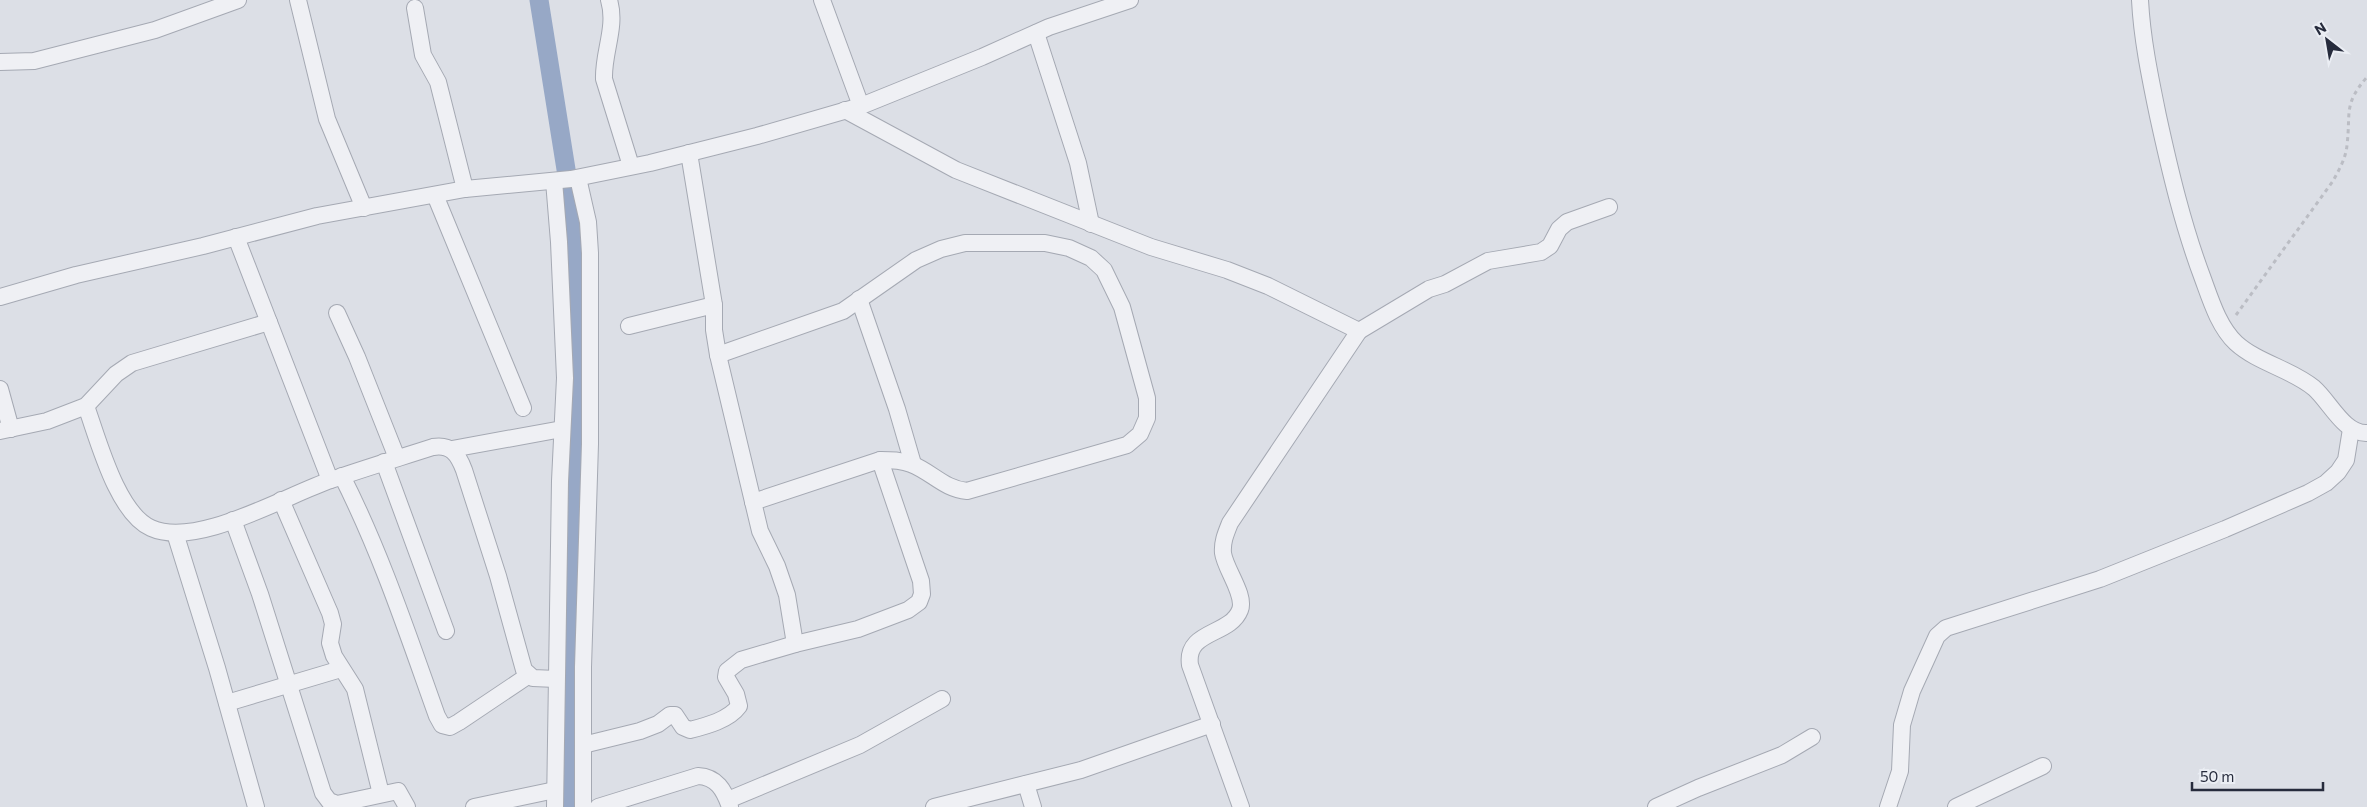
<svg xmlns="http://www.w3.org/2000/svg" width="2367" height="807" font-family="Commissioner,sans-serif">
	<style>
		.lines { fill: none; stroke-linecap: round; stroke-linejoin: round }
		.canal { stroke: #97a8c6; stroke-width: 19 }
		.street-casing { stroke: #a5a9b3; stroke-width: 18 }
		.path { stroke: #bbbdc4; stroke-width: 3; stroke-dasharray: 4 4; stroke-linecap: butt }
		.street { stroke: #eff0f4; stroke-width: 16 }
	</style>
	<rect width="100%" height="100%" fill="#dcdfe6"/>
	<g class="lines">
		<polyline class="canal" points="539,0 576,232 578,355 571,590 570,807"/>
		<defs>
			<g id="street">
				<polyline points="298,0 327,119 364,208"/>
				<path d="M609,0c8,27 -6,52 -5,79l27,87"/>
				<polyline points="822,0 861,106"/>
				<path d="M2140,0c2,39 10,77 18,116 12,55 25,110 45,163 8,22 16,48 33,64 22,20 55,26 78,45 16,14 30,46 53,45"/>
				<polyline points="415,8 423,55 438,82 465,189"/>
				<polyline points="1036,33 1078,163 1091,224"/>
				<polyline points="0,62 34,61 155,30 238,0"/>
				<polyline points="845,110 956,170 1151,247 1227,270 1268,286 1359,331 1429,289 1445,284 1488,261 1541,252 1550,246 1559,229 1567,222 1609,207"/>
				<polyline points="689,153 714,305 714,330 718,355 760,531 777,566 787,595 795,644"/>
				<polyline points="578,178 588,222 590,253 590,444 583,667 583,807"/>
				<polyline points="554,181 559,242 565,378 560,481 555,807"/>
				<polyline points="435,195 523,408"/>
				<polyline points="236,237 330,480"/>
				<polyline points="0,297 76,275 203,246 317,216 465,189 571,179 650,163 757,136 861,106 982,57 1049,27 1130,0"/>
				<polyline points="859,299 897,409 913,464"/>
				<polyline points="337,313 357,357 397,458"/>
				<polyline points="629,326 714,305"/>
				<path d="M718,355l125,-44 73,-51 25,-11 24,-6h80l24,5 22,10 13,12 18,37 25,91v20l-7,16 -13,11 -160,46c-23,-2 -35,-19 -56,-27 -10,-4 -20,-4 -31,-4l-127,42"/>
				<polyline points="0,389 11,429"/>
				<path d="M86,406c12,33 31,107 65,122 46,21 135,-33 180,-48 34,-12 68,-22 102,-33 18,-3 25,7 31,23l34,106 26,94 9,8 23,1"/>
				<polyline points="0,431 47,421 86,406 116,374 132,363 269,322"/>
				<polyline points="452,449 562,429"/>
				<polyline points="384,462 446,631"/>
				<path d="M342,476c39,77 66,159 95,240l5,9 8,2 9,-5 70,-47"/>
				<polyline points="281,500 330,613 333,624 330,643 334,656 355,689 381,794"/>
				<polyline points="233,520 260,594 323,793 329,801 337,804 398,791 407,807"/>
				<polyline points="175,533 217,668 256,807"/>
				<polyline points="227,703 341,669"/>
				<path d="M583,745l57,-14 18,-7 12,-9h5l8,12 7,3c16,-4 39,-10 49,-24l-3,-12 -10,-17 1,-6 14,-11 54,-16 63,-15 50,-19 11,-8 3,-8 -1,-13 -41,-121"/>
				<polyline points="1026,784 1033,807"/>
				<polyline points="728,800 860,745 942,699"/>
				<polyline points="474,807 555,790"/>
				<path d="M598,807l100,-31c19,1 26,14 32,31"/>
				<polyline points="934,807 1081,770 1212,724"/>
				<path d="M1241,807l-51,-142c-5,-35 40,-29 50,-55 6,-15 -15,-41 -17,-57 -1,-11 3,-20 7,-30l129,-192"/>
				<polyline points="1656,807 1698,788 1782,755 1812,737"/>
				<polyline points="1888,807 1900,771 1902,725 1912,691 1937,636 1946,628 2100,579 2225,529 2308,493 2326,483 2338,472 2346,460 2351,429"/>
				<polyline points="1956,807 2043,766"/>
			</g>
		</defs>
		<use href="#street" class="street-casing"/>
		<path class="path" d="M2236,315l97,-134c6,-11 13,-23 14,-36 4,-33 -4,-40 20,-68"/>
		<use href="#street" class="street"/>
	</g>
	<g transform="translate(2327 40) rotate(329)" stroke="#ebeef4" stroke-width="4" paint-order="stroke">
	<path d="M0-4L9 19L0 12L-9 19Z" fill="#262b3c"/>
	<text y="-8" font-size="14" font-weight="bold" text-anchor="middle" fill="#262b3c">N</text>
	</g>
	<path d="M2192 782v8h131v-8" fill="none" stroke="#262b3c" stroke-width="2.5"/>
	<text x="2200" y="782" font-size="15" fill="#262b3c" stroke="#ebeef4" stroke-width="4" paint-order="stroke">50 m</text>
</svg>
